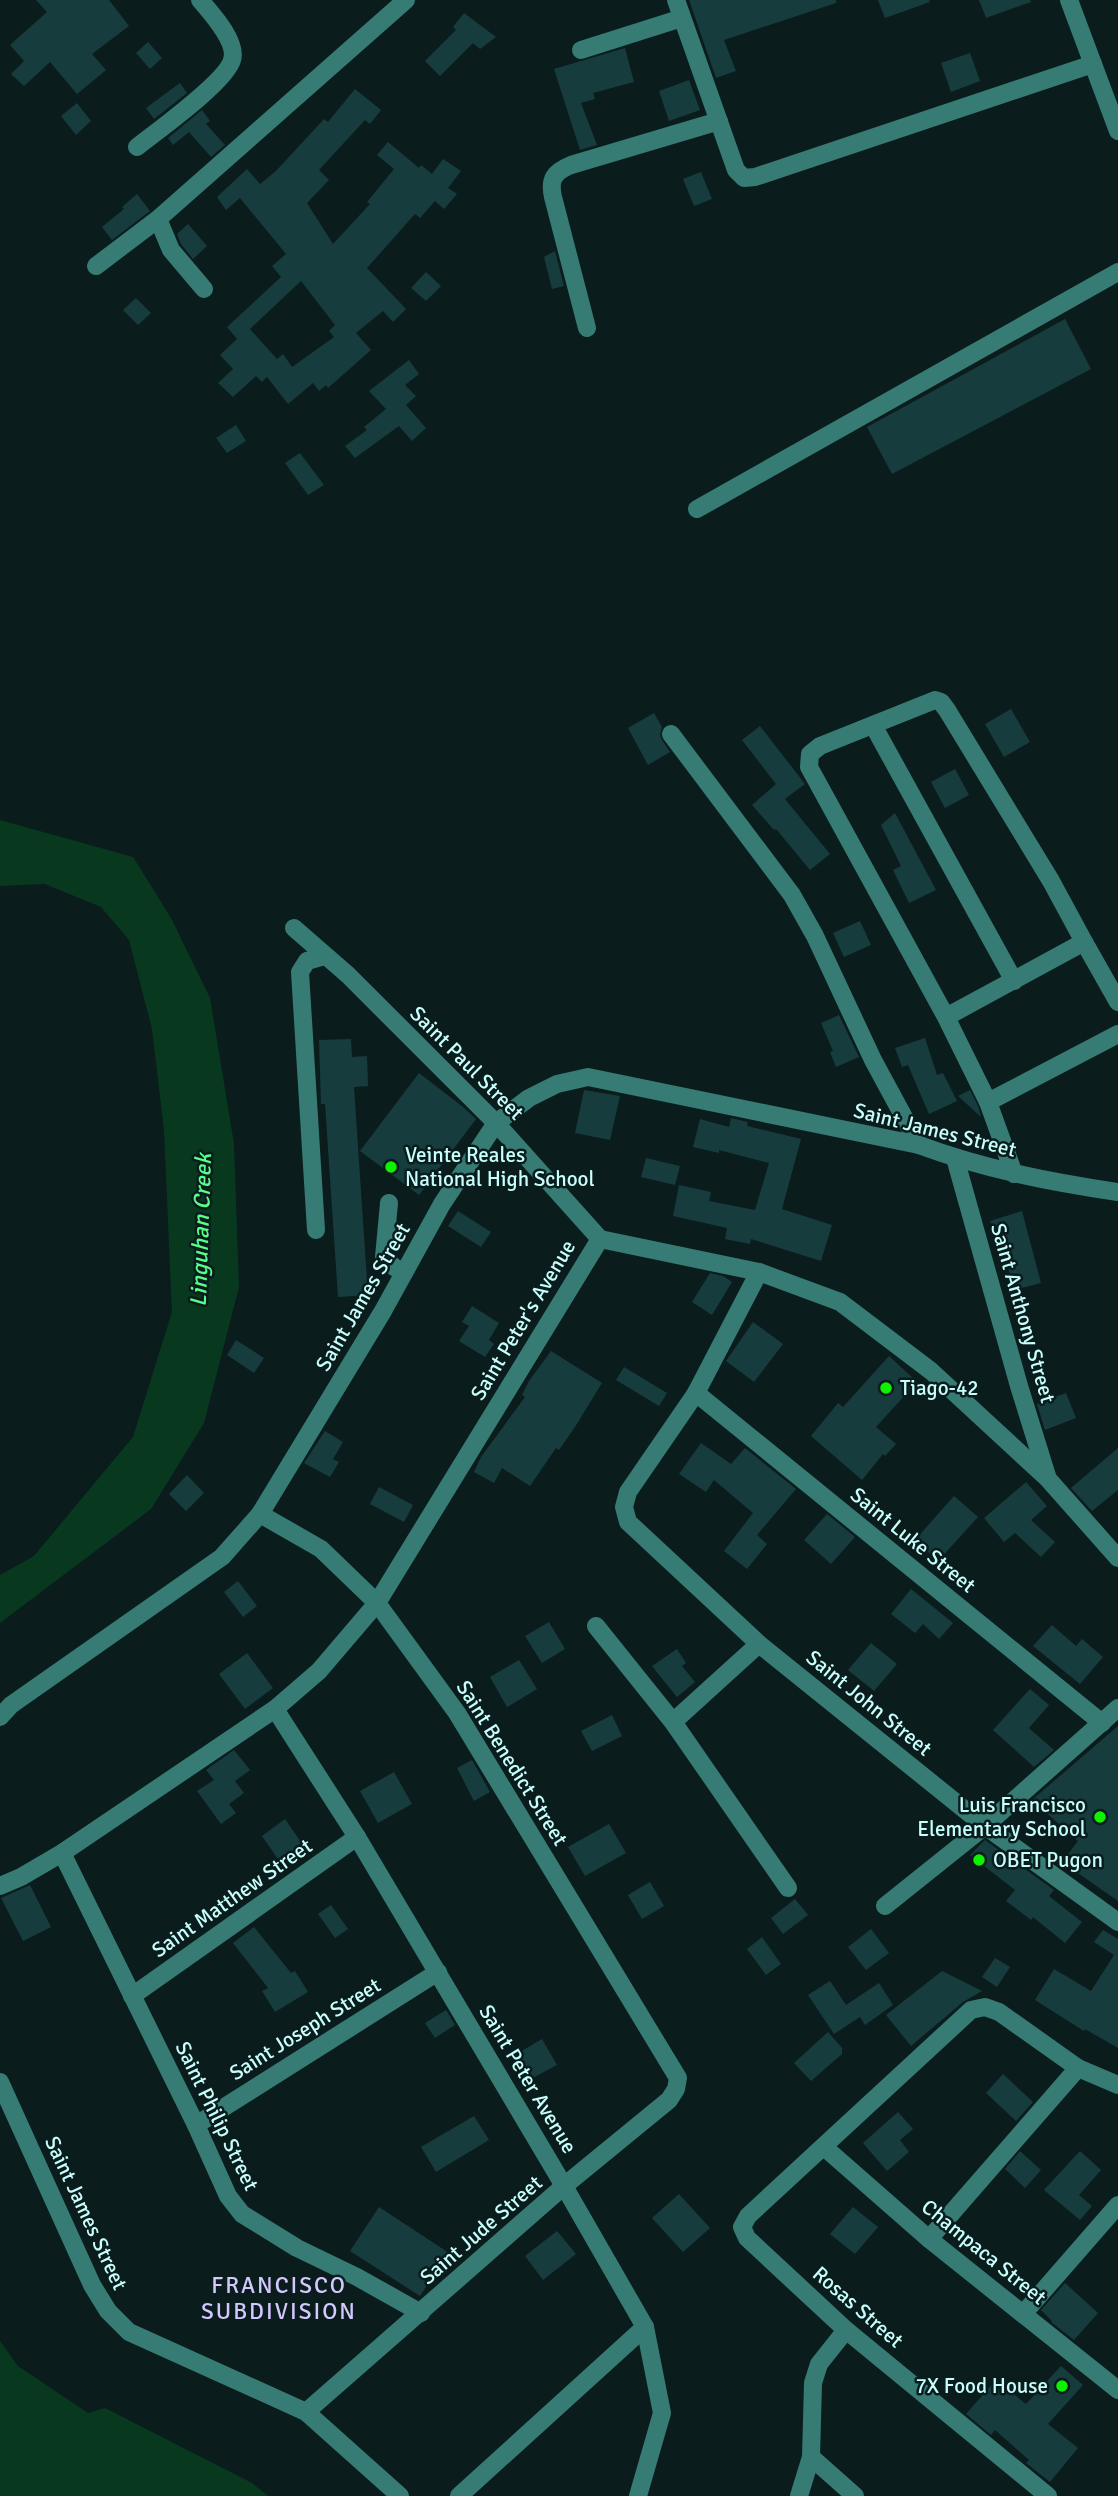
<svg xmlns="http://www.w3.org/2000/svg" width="1118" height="2496" font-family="Signika,sans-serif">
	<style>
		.water { fill: #08391f }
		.building { fill: #173c3e; fill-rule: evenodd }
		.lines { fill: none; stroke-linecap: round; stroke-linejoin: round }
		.minor { stroke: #367c74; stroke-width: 18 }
		.poi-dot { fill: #0ef200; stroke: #0b1c1d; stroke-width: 2.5 }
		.labels { text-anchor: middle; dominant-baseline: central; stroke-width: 5; stroke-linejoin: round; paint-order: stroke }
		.street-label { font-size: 21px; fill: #c7fffc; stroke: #0b1c1d }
		.poi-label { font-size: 21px; fill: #c7fffc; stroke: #0b1c1d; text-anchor: start }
		.water-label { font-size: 23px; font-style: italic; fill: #55ff89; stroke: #0b1c1d }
		.neighbourhood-label { font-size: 23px; letter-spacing: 2px; fill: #d4c9ff; stroke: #0b1c1d }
	</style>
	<rect width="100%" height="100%" fill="#0b1c1d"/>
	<g class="water">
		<polygon points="0,820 133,857 171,918 210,998 234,1144 239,1287 204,1423 151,1509 0,1623 0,1575 34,1556 133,1437 172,1312 164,1130 152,1029 129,940 101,907 45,884 0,886"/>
		<polygon points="0,2341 18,2366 88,2413 105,2408 252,2483 268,2496 0,2496"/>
	</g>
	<g class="building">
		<polygon points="36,0 109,0 129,26 92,54 106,70 77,94 50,62 24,86 11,74 24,61 10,45 47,12"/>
		<polygon points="689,0 836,0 836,3 724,40 736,71 716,78"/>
		<polygon points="878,0 929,0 930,2 885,18"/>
		<polygon points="979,0 1030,0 1031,2 986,18"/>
		<polygon points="464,13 496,37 480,49 473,43 440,76 425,61 456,30 453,27"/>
		<polygon points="148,42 162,58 150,69 136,53"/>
		<polygon points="625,48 634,82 593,93 595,99 581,103 597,145 580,150 554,69"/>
		<polygon points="970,53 980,81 951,92 941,63"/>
		<polygon points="689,80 700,110 669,121 659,91"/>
		<polygon points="180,83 187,93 154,119 146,108"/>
		<path d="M355,89l26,21 -11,14 -5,-4 -46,50 10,10 -22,23 26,41 37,-40 -3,-2 27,-33 -17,-14 11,-13 31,26 2,-3 11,9 11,-15 18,12 -13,17 9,6 -13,15 -9,-8 -15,17 -5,-4 -48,54 39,41 -13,13 -10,-11 -27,22 15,17 -43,38 -2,-3 -7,6 -6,-8 -25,21 -21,-27 -5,5 -6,-6 -23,21 -15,-14 15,-14 -13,-14 17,-16 -10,-12 54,-50 -9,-11 14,-12 -46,-56 -14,12 -9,-13 30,-28 13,15 16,-13 48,-52 4,3zM301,281l34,44 -6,6 5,6 -42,30 -9,-13 -6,5 -27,-30z"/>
		<polygon points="77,103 91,121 76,135 61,116"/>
		<polygon points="202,110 210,121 206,124 225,145 211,157 189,132 173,145 168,138"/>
		<polygon points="701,172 712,199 694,206 683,179"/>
		<polygon points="137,194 150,211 112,240 102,227 124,209 122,207"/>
		<polygon points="188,224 207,246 193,259 181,244 177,234"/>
		<polygon points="555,251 564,286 552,289 544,257"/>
		<polygon points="426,272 441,286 426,301 411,288"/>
		<polygon points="136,298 151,313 138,325 123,310"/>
		<polygon points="1065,319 1091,369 892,474 867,427"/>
		<polygon points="409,360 419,374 405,385 416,396 406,405 426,428 412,441 399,426 355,458 345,446 367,430 364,427 386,409 369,391"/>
		<polygon points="236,425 246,441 227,453 216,438"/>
		<polygon points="300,453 324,485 308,495 285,463"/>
		<polygon points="1011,709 1030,742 1004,757 985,724"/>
		<polygon points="654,713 662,727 660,735 662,740 670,752 648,765 628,728"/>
		<polygon points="760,726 805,784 785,799 830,854 810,870 776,829 774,830 752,805 776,784 742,740"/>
		<polygon points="955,769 969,795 945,808 931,782"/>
		<polygon points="895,813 936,890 909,903 893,870 901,866 881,825"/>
		<polygon points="860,921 871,945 844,957 833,933"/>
		<polygon points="839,1015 859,1057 836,1067 830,1052 833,1051 821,1023"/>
		<polygon points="925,1038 937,1075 943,1073 957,1101 929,1114 908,1065 902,1067 895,1048"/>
		<polygon points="351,1039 352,1057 367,1056 368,1086 354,1087 368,1295 338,1297 325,1104 321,1104 319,1040"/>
		<polygon points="419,1073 463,1107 476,1119 419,1195 360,1151"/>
		<polygon points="584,1090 620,1096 610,1140 575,1133"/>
		<polygon points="970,1090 978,1106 981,1117 958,1096"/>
		<polygon points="731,1118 748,1122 747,1126 801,1139 782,1209 832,1225 821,1261 751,1239 750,1244 725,1239 727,1228 673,1216 679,1185 711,1192 709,1201 755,1210 769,1163 719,1150 719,1153 693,1147 700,1119 729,1127"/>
		<polygon points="646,1158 680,1166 675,1185 641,1177"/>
		<polygon points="458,1211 491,1232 481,1247 448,1226"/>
		<polygon points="1022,1211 1041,1283 1014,1290 1000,1237 995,1238 990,1221"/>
		<polygon points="710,1273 723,1276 732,1282 712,1315 692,1302"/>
		<polygon points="472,1306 499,1323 489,1340 494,1344 485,1357 459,1341 469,1326 462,1322"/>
		<polygon points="753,1322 783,1344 754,1382 726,1361"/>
		<polygon points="236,1340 264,1358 254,1373 227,1355"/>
		<polygon points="551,1351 602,1383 575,1427 559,1450 556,1448 530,1486 502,1468 494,1483 474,1472 481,1457 525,1397 522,1395 529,1381"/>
		<polygon points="889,1356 917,1382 876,1427 896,1444 885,1456 883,1454 862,1480 811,1436 838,1403 843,1407"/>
		<polygon points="624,1367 667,1393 659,1406 616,1380"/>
		<polygon points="1066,1393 1076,1418 1045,1430 1037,1404"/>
		<polygon points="325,1431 343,1442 333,1459 339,1462 330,1477 304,1463"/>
		<polygon points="701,1443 731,1464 745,1448 796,1489 757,1535 767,1544 747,1569 724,1551 753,1513 714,1480 706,1492 679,1474"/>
		<polygon points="1118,1448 1118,1490 1092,1511 1071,1488"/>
		<polygon points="187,1475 204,1493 186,1511 169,1494"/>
		<polygon points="1026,1482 1047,1506 1031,1520 1055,1542 1041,1557 1015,1533 1004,1542 984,1518"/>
		<polygon points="379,1487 413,1505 404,1522 370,1504"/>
		<polygon points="954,1496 978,1517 938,1561 915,1540"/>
		<polygon points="827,1514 855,1537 831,1564 804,1540"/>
		<polygon points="238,1581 257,1606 243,1617 224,1592"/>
		<polygon points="911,1589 953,1623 939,1639 923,1624 915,1633 891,1614"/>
		<polygon points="549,1622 565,1649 542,1663 525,1636"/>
		<polygon points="1052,1625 1076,1646 1082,1639 1103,1657 1080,1684 1033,1646"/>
		<polygon points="871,1643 897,1664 874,1691 848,1670"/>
		<polygon points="677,1649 686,1663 682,1666 695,1682 677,1697 652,1666"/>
		<polygon points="247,1653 273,1688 245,1709 219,1674"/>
		<polygon points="519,1660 537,1689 507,1707 490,1677"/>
		<polygon points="1030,1689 1049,1705 1029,1728 1054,1750 1034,1767 993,1730"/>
		<polygon points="612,1715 622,1736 592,1751 581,1731"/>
		<polygon points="1118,1726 1118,1901 1062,1862 1078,1841 1032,1800"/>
		<polygon points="234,1750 250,1770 235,1781 244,1793 229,1804 236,1813 221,1824 197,1791 214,1780 206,1770"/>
		<polygon points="472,1760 490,1792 474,1801 457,1768"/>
		<polygon points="394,1772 412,1804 378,1823 360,1791"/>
		<polygon points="285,1819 303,1845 280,1862 262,1836"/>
		<polygon points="609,1824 626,1853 585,1876 568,1847"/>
		<polygon points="985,1840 1054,1890 1049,1896 1082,1922 1065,1943 1033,1917 1031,1920 1006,1901 1015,1890 970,1855"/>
		<polygon points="650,1882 664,1906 642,1919 628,1895"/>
		<polygon points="30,1885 51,1927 23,1941 1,1898"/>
		<polygon points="795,1899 808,1915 783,1934 771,1918"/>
		<polygon points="331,1905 348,1929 335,1938 318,1914"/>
		<polygon points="254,1927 291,1973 295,1971 308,1992 275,2012 262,1991 268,1988 233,1943"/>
		<polygon points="871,1929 889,1953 866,1970 848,1947"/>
		<polygon points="1103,1930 1118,1939 1118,2048 1085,2029 1084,2031 1035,2000 1054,1969 1091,1991 1114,1955 1094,1942"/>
		<polygon points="762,1937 781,1964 766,1975 747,1949"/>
		<polygon points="995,1958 1010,1967 997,1987 982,1977"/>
		<polygon points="942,1971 982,1991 963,2002 911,2046 886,2015"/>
		<polygon points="830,1981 846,2005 879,1983 893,2005 865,2025 860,2017 834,2034 808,1995"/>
		<polygon points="446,2010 455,2025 435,2038 425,2023"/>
		<polygon points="828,2032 842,2048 842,2054 811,2081 794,2063"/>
		<polygon points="542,2039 557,2065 529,2080 515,2055"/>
		<polygon points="1003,2074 1033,2102 1016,2121 986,2093"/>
		<polygon points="898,2112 913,2129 900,2140 909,2152 887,2171 863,2143"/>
		<polygon points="474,2116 489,2140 436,2172 421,2147"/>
		<polygon points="1020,2151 1041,2170 1025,2188 1005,2169"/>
		<polygon points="1080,2151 1101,2170 1079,2195 1092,2206 1080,2220 1044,2190"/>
		<polygon points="679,2194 710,2228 683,2252 652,2218"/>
		<polygon points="379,2207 449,2253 420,2296 350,2251"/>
		<polygon points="853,2207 878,2227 855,2254 830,2234"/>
		<polygon points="557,2231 576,2254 543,2280 525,2256"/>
		<polygon points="1065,2283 1098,2313 1074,2340 1051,2322 1052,2321 1041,2310"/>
		<polygon points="1061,2366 1083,2385 1048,2424 1078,2448 1050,2482 1026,2463 1029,2460 995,2430 991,2435 966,2414 996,2380 1026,2404"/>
	</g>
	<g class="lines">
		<g class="minor">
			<polyline points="676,0 736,170 744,178 755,177 1093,64"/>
			<polyline points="1069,0 1118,131"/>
			<polyline points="581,50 682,18"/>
			<path d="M137,147c20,-16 89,-65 95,-87 6,-18 -21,-47 -32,-60"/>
			<polyline points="158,219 171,250 204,289"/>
			<polyline points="96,266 158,219 406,0"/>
			<path d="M587,328l-34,-131c-4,-18 1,-25 18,-32l148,-44"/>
			<polyline points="697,509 1118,272"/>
			<polyline points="873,725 1014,981"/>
			<polyline points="671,734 792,895 815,936 873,1060 919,1145"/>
			<polyline points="294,928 348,975 496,1123 600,1239"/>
			<polyline points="1084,942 1118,1002"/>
			<polyline points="946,1017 1084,942 1051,881 947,710 941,702 935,700 820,746 810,754 809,767 946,1017 988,1102 1014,1174"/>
			<polyline points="988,1102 1118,1034"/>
			<polyline points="955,1158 1019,1386 1047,1476"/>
			<polyline points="389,1203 384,1257 394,1267 403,1272"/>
			<polyline points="316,1230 300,972 307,961 324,956"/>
			<polyline points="600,1239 759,1272 840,1302 931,1371 1048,1479 1118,1558"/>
			<polyline points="759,1272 696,1393 628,1492 624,1507 628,1522 759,1644 985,1826 1118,1922"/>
			<polyline points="696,1393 1102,1723"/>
			<polyline points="260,1514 321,1549 377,1603 457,1713 678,2078 676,2089 669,2100 564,2186 306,2412"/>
			<polyline points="596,1626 673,1722 788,1888"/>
			<polyline points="275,1709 357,1837 564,2186 645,2327 662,2413 638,2496"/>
			<path d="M0,1717l11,-12 211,-148 38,-43 123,-203 59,-107 54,-81 33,-25 28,-14 31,-7 331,68c65,24 131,37 199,47"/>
			<polyline points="673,1722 759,1644"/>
			<polyline points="62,1853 196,2125 228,2196 242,2214 297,2248 357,2277 421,2313"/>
			<polyline points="0,1886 21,1877 62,1853 275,1709 319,1671 377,1603 600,1239"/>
			<polyline points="885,1906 985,1826 1118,1708"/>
			<polyline points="132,1996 357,1837"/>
			<polyline points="0,2082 92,2285 108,2311 129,2332 306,2412 400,2496"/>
			<polyline points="196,2125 438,1972"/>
			<polyline points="824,2147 929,2239 1118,2390"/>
			<polyline points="929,2239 1078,2068"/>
			<polyline points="1023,2314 1118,2205"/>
			<polyline points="811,2457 855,2496"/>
			<polyline points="459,2496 645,2327"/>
			<polyline points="799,2496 811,2457 813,2383 819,2364 846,2330"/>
			<polyline points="1048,2496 846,2330 747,2238 742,2227 748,2216 971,2010 985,2007 999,2012 1078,2068 1118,2085"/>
		</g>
	</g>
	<g class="poi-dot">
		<circle cx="391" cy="1167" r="7"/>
		<circle cx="886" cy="1388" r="7"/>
		<circle cx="1100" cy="1817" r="7"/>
		<circle cx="979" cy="1860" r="7"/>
		<circle cx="1062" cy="2386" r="7"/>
	</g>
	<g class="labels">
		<g class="street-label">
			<text transform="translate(467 1063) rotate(45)">Saint Paul Street</text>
			<text transform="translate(935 1130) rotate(14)">Saint James Street</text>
			<text transform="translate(363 1297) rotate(-60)">Saint James Street</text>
			<text transform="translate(1023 1313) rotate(74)">Saint Anthony Street</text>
			<text transform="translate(523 1320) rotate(-59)">Saint Peter's Avenue</text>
			<text transform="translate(913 1540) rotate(39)">Saint Luke Street</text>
			<text transform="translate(869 1703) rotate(39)">Saint John Street</text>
			<text transform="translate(512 1763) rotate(58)">Saint Benedict Street</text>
			<text transform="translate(232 1898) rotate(-35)">Saint Matthew Street</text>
			<text transform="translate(305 2029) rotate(-32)">Saint Joseph Street</text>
			<text transform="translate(528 2079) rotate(59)">Saint Peter Avenue</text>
			<text transform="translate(217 2116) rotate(64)">Saint Philip Street</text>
			<text transform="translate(86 2213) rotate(65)">Saint James Street</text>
			<text transform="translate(481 2230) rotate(-41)">Saint Jude Street</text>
			<text transform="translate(984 2252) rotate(39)">Champaca Street</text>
			<text transform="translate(858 2307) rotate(41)">Rosas Street</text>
		</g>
		<g class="poi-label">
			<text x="405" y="1155">Veinte Reales<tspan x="405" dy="24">National High School</tspan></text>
			<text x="900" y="1388">Tiago-42</text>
			<text x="1086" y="1805" text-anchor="end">Luis Francisco<tspan x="1086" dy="24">Elementary School</tspan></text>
			<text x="993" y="1860">OBET Pugon</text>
			<text x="1048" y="2386" text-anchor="end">7X Food House</text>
		</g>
		<g class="water-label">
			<text transform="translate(201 1230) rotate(-88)">Linguhan Creek</text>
		</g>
		<g class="neighbourhood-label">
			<text x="279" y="2285">FRANCISCO<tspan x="279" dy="26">SUBDIVISION</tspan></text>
		</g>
	</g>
</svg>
